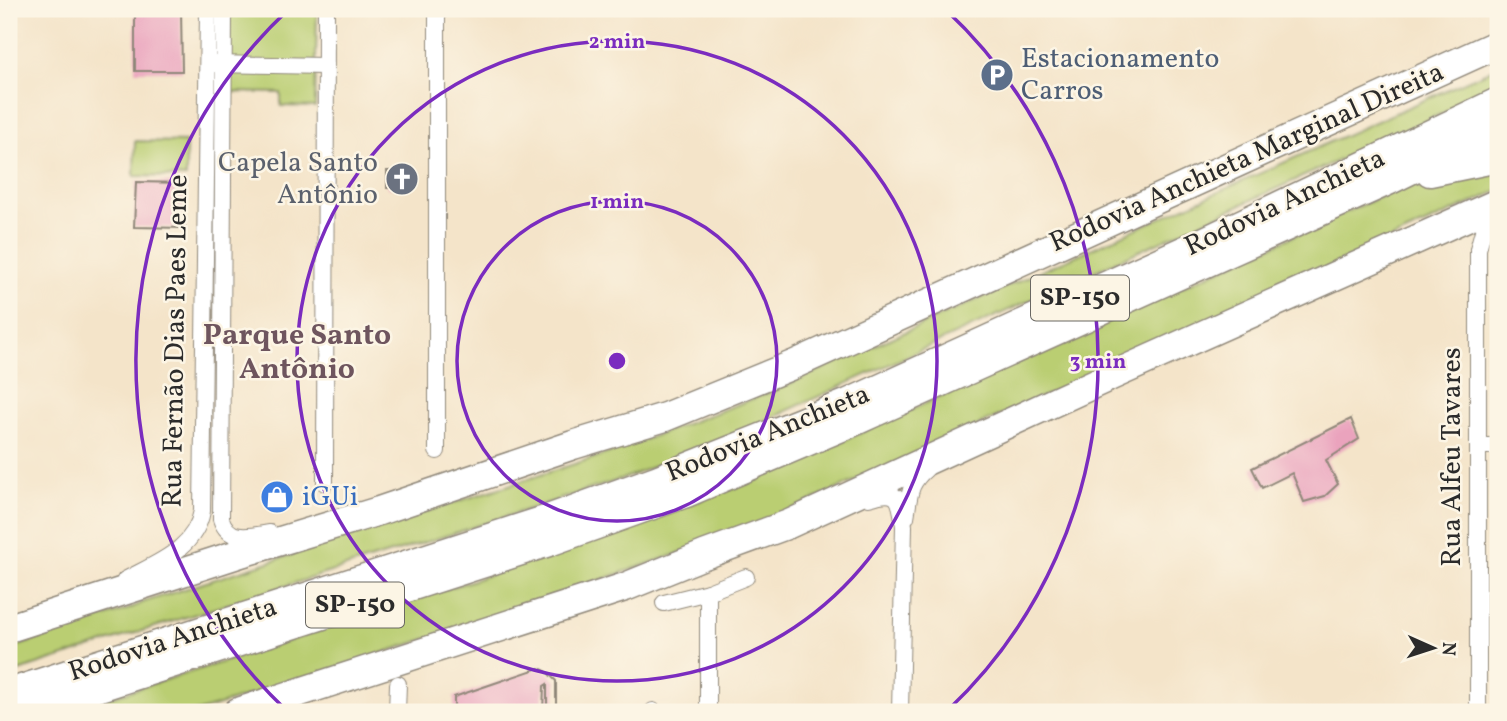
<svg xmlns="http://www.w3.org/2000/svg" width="1507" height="721" font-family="Vollkorn,serif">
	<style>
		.green { fill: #bace72; stroke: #727c4e; stroke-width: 2 }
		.building { fill: #eaa3bd }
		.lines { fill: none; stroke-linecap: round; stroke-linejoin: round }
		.street-casing { stroke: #90887a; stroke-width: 18 }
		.highway-casing { stroke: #90887a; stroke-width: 31 }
		.street { stroke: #fff; stroke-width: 16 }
		.highway { stroke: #fff; stroke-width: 28 }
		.ring { fill: none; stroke: #7b2cbf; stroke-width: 3.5 }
		.labels { text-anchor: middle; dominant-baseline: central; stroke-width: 5; stroke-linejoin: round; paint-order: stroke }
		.shield { fill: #fcf5e5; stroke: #6a6863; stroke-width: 2 }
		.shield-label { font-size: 26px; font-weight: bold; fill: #2b2b2b }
		.service-label { font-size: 28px; fill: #4e5e75; stroke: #fcf5e5; text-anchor: start }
		.street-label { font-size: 28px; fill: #2b2b2b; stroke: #fcf5e5 }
		.worship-label { font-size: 28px; fill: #5b616d; stroke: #fcf5e5; text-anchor: end }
		.shop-label { font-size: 28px; fill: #366cbe; stroke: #fcf5e5; text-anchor: start }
		.neighbourhood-label { font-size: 30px; font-weight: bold; fill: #6e555e; stroke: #fcf5e5 }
		.centre { fill: #7b2cbf; stroke: #fcf5e5; stroke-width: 3.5 }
		.ring-label { font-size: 21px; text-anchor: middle; font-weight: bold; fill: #7b2cbf; stroke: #fcf5e5; stroke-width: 5; stroke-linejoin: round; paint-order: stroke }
	</style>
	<rect width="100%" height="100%" fill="#fcf5e5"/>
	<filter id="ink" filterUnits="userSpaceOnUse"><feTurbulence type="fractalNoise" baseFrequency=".0143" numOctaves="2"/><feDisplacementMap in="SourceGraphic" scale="14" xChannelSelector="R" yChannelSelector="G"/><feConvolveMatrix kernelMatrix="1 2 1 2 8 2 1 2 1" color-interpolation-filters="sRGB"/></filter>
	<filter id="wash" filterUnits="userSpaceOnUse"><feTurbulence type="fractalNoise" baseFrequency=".00686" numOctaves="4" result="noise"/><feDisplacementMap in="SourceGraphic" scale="28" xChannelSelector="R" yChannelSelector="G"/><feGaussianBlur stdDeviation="1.57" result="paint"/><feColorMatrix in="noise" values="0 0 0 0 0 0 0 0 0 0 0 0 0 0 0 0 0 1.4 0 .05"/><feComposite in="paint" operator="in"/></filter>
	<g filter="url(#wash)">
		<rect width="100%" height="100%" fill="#f4e4c9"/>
		<g class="green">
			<polygon points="229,9 317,9 315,107 281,106 281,93 227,92"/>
			<polygon points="1498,67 1498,88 738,433 625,478 458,532 129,635 9,674 9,649 129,609 144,602 612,452 773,391"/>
			<polygon points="135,141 186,142 186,177 134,176"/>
			<polygon points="1498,165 1498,191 742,532 426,639 197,712 63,712 267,648 513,567 754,481 1404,186 1463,172"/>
		</g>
		<g id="blocks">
			<g class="building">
				<polygon points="181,9 182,71 135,71 135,10"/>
				<polygon points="387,171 413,171 412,176 416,176 416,182 413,182 413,188 387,188"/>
				<polygon points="136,182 185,183 185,228 134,227"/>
				<polygon points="1351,419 1359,439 1326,460 1338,484 1325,496 1304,502 1292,473 1262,488 1252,468"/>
				<polygon points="539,668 546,671 556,681 556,712 547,712 547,684 544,686 543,712 454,712 454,697"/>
			</g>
		</g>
	</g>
	<g filter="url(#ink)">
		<use href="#blocks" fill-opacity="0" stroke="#90887a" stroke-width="2"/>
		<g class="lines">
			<defs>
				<g id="street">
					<path d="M224,9l-3,510c8,24 29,17 49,14"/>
					<polyline points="213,64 325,66"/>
					<polyline points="1478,446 1498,446"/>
					<polyline points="437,451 437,9"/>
					<polyline points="325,483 326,9"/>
					<path d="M869,498c31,-10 31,1 35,28l-4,186"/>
					<path d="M906,517c4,-22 2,-33 20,-48"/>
					<path d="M125,580c31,-17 70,-30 77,-69l6,-502"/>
					<polyline points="664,603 708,592 746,577"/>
					<polyline points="397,712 398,684"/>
					<polyline points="653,712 653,711"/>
					<polyline points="708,712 708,592"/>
					<polyline points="1478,712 1478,249 1485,224 1497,209"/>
				</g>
				<g id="highway">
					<polyline points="1430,172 1498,158"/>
					<polyline points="9,628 241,553 379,511 573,445 665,417 795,364 1498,44"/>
					<polyline points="9,693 548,519 656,480 846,404 1207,240 1498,102"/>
					<polyline points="22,712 549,542 686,493 853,422 1390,180 1498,127"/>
					<polyline points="238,712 625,587 704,555 789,524 1111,376 1498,203"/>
				</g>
			</defs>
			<use href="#street" class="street-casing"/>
			<use href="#highway" class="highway-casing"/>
			<use href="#street" class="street"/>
			<use href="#highway" class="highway"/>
		</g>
	</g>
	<g class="ring">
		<circle cx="617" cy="361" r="160"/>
		<circle cx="617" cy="361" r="320"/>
		<path d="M286 710A481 481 0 0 1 289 9M945 9A481 481 0 0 1 948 710"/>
	</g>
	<defs>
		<symbol id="parking-disc" viewBox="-11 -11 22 22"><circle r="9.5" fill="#5c6f8a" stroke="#fcf5e5"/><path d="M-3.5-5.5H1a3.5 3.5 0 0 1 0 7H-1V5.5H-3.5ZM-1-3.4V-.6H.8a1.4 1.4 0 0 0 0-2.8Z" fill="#fff"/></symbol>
		<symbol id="church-disc" viewBox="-11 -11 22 22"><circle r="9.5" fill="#6b7280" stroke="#fcf5e5"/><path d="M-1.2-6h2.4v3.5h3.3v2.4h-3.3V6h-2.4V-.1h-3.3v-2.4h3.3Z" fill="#fff"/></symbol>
		<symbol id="shop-disc" viewBox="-11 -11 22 22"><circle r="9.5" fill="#3f7fe0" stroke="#fcf5e5"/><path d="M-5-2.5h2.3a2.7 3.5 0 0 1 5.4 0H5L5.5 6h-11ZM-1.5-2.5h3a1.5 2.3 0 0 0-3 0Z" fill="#fff"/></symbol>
	</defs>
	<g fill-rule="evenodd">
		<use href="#parking-disc" x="978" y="56" width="38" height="38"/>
		<use href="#church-disc" x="383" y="160" width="38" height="38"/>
		<use href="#shop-disc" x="258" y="478" width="38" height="38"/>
	</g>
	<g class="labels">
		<g class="shield">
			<rect x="1031" y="275.5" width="98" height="45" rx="5"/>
			<rect x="306" y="582.5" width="98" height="45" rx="5"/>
		</g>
		<g class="shield-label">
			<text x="1080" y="298">SP-150</text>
			<text x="355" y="605">SP-150</text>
		</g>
		<g class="service-label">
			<text x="1021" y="59">Estacionamento<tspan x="1021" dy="32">Carros</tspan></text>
		</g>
		<g class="street-label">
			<text transform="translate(1247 158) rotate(-24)">Rodovia Anchieta Marginal Direita</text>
			<text transform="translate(1285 203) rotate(-25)">Rodovia Anchieta</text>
			<text transform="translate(176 341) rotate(-89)">Rua Fernão Dias Paes Leme</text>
			<text transform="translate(768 434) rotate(-22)">Rodovia Anchieta</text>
			<text transform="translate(1452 457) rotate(-90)">Rua Alfeu Tavares</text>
			<text transform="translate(173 640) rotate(-18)">Rodovia Anchieta</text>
		</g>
		<g class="worship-label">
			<text x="378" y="163">Capela Santo<tspan x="378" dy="32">Antônio</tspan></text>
		</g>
		<g class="shop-label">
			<text x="302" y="497">iGUi</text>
		</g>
		<g class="neighbourhood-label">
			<text x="297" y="336">Parque Santo<tspan x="297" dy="34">Antônio</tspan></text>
		</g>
	</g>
	<circle cx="617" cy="361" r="10" class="centre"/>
	<g class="ring-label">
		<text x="617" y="48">2 min</text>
		<text x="617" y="208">1 min</text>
		<text x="1098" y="368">3 min</text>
	</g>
	<rect width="1507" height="721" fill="none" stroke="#fcf5e5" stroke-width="35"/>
	<g transform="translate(1433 648) rotate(93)" stroke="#fcf5e5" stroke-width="5" paint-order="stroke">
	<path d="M0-5L12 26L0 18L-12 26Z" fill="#2b2b2b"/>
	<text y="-10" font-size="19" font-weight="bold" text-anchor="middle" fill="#2b2b2b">N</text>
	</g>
</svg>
